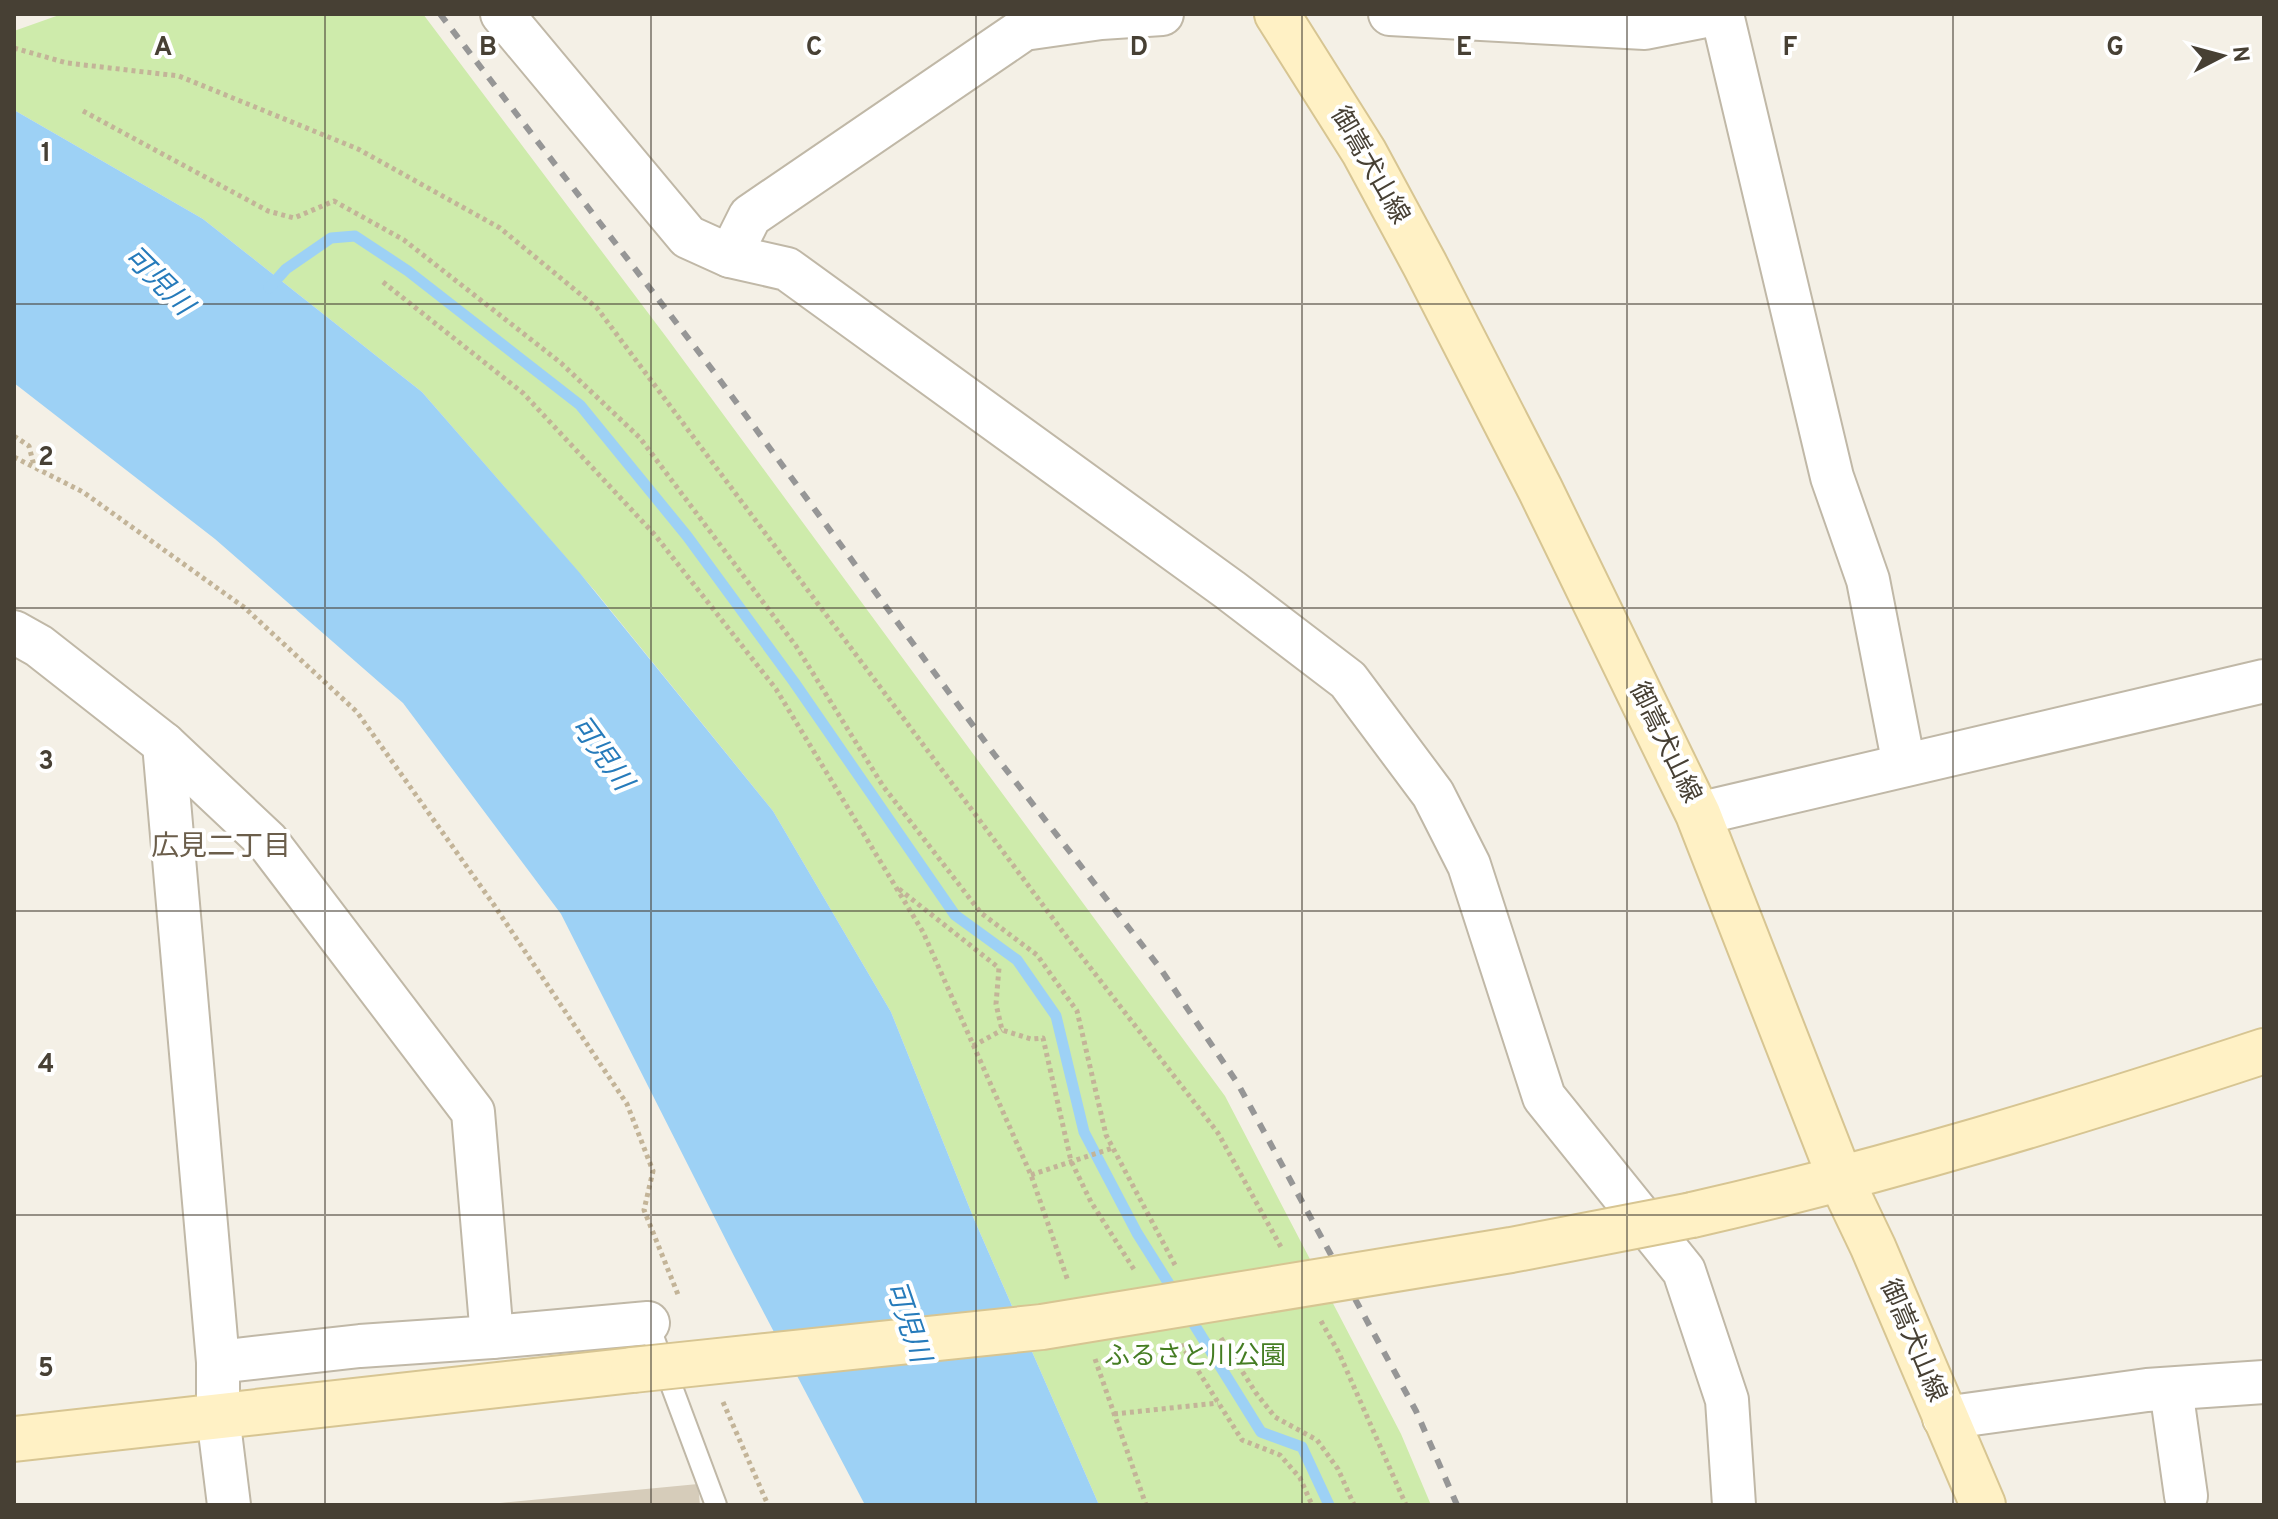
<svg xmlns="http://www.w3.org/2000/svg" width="2278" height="1519" font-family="Overpass,'Noto Sans JP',sans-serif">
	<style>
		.green { fill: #ceebab }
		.water { fill: #9dd1f5 }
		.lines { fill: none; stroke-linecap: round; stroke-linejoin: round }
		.stream { stroke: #9dd1f5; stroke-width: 11 }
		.building { fill: #d6ccba }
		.lane-casing { stroke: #c0b8a7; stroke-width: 24 }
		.street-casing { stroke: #c0b8a7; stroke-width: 46 }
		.secondary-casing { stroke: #d7c592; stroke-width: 48 }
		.path { stroke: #c3b498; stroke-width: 5; stroke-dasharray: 4 4; stroke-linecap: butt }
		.lane { stroke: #fff; stroke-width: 20 }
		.street { stroke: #fff; stroke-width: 42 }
		.secondary { stroke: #fff1c5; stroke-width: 44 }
		.rail { stroke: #969696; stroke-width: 6; stroke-dasharray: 10 10; stroke-linecap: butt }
		.secondary-bridge-casing { stroke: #d7c592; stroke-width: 48; stroke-linecap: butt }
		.secondary-bridge { stroke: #fff1c5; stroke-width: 44 }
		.grid { fill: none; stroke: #474034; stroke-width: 2; stroke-opacity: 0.55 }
		.labels { text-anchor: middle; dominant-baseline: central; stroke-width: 8; stroke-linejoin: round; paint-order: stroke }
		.street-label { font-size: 26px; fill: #474034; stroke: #fff }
		.park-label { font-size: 26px; fill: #457d23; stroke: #fff }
		.water-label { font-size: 28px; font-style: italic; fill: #267bbb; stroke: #fff }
		.neighbourhood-label { font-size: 28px; fill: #6b5e4b; stroke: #fff }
		.grid-label { font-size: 26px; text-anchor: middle; font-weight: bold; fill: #474034; stroke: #fff; stroke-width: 8; stroke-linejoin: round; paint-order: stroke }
	</style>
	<rect width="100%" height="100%" fill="#f4f0e6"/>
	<polygon class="green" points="62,14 423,14 667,338 1225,1096 1401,1434 1431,1505 1099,1505 974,1219 891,1012 773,811 595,591 422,392 203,219 14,110 14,31"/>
	<polygon class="water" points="14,110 203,219 422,392 579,572 773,811 891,1012 974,1219 1099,1505 865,1505 734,1256 561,914 403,703 215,539 14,383"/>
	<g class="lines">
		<g class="stream">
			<polyline points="269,288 286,269 331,238 355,236 408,271 580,405 687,536 794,682 955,915 1017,960 1056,1016 1084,1132 1137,1233 1176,1295"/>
			<polyline points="1187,1313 1261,1432 1302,1447 1329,1505"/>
		</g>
	</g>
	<polygon class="building" points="698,1484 700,1505 500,1505 500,1503"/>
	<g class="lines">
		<defs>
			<polyline id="lane" points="648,1323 716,1505"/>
			<g id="street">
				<polyline points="502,14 688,237 730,256 787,269 1230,590 1348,680 1433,794 1469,865 1544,1097 1684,1271 1727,1400 1734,1505"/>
				<polyline points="1390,14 1645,28 1716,14"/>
				<polyline points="1722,14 1832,477 1868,580 1904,765"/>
				<polyline points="730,256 750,216 1024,29 1101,18 1162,14"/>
				<polyline points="14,632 39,646 164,744 267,841 473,1112 492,1337 360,1346 218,1362"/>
				<polyline points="164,744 218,1362 218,1416 229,1505"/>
				<polyline points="1698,814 2264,681"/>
				<polyline points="492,1337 648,1323"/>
				<polyline points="2171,1389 2186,1496"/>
				<polyline points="1944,1418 2147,1390 2264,1382"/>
			</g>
			<g id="secondary">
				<polyline points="1277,14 1364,152 1425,265 1540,489 1698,814 1841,1180 1873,1247 1983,1505"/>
				<path d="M1692,1215c194,-44 384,-102 572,-164"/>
				<polyline points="14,1439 633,1370"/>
			</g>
		</defs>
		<use href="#lane" class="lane-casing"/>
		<use href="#street" class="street-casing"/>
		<use href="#secondary" class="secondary-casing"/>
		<g class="path">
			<polyline points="14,48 67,63 179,76 358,149 500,228 597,308 1072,944 1218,1133 1282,1249"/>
			<polyline points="83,111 268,211 294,218 334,201 404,240 561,363 640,438 796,646 883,786 981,913 1037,955 1077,1011 1106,1135 1175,1265"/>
			<polyline points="383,282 523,393 655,535 776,689 923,932 1031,1175 1068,1281"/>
			<polyline points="14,436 29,446 34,466"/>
			<polyline points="14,457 83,492 245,608 357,712 494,905 627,1104 653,1171 644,1210 679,1297"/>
			<polyline points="899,889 999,968 996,1004 1002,1030 1031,1039 1043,1038 1071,1161 1091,1202 1135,1271"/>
			<polyline points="973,1046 1002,1030"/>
			<polyline points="1031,1175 1113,1148"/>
			<polyline points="1321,1321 1339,1353 1406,1505"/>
			<polyline points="1221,1338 1256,1393 1275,1417 1317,1440 1338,1469 1354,1505"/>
			<polyline points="1181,1344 1242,1440 1280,1455 1300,1478 1312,1505"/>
			<polyline points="1095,1359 1146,1505"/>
			<polyline points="723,1402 768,1505"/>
			<polyline points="1114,1414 1218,1403"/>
		</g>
		<use href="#lane" class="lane"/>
		<use href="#street" class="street"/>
		<use href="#secondary" class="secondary"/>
		<polyline class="rail" points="440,14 714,372 994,754 1160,968 1238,1084 1416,1411 1457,1505"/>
		<defs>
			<polyline id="secondary-bridge" points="633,1370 1042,1327 1511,1250 1692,1215"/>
		</defs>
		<use href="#secondary-bridge" class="secondary-bridge-casing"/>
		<use href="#secondary-bridge" class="secondary-bridge"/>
	</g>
	<path class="grid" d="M325,14v1491M651,14v1491M976,14v1491M1302,14v1491M1627,14v1491M1953,14v1491M14,304h2250M14,608h2250M14,911h2250M14,1215h2250"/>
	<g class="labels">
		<g class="street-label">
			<text transform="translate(1369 166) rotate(60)">御嵩犬山線</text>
			<text transform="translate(1664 743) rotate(64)">御嵩犬山線</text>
			<text transform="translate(1912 1341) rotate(67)">御嵩犬山線</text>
		</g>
		<g class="park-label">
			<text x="1195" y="1357">ふるさと川公園</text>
		</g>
		<g class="water-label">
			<text transform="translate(157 282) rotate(45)">可児川</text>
			<text transform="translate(600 754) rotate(54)">可児川</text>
			<text transform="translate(906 1322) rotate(71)">可児川</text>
		</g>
		<g class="neighbourhood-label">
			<text x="221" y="848">広見二丁目</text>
		</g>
	</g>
	<g class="grid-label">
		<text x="163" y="55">A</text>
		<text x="488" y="55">B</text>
		<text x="814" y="55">C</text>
		<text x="1139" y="55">D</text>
		<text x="1464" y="55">E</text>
		<text x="1790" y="55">F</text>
		<text x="2115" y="55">G</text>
		<text x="46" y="161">1</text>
		<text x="46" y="465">2</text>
		<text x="46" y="769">3</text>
		<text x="46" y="1072">4</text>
		<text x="46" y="1376">5</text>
	</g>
	<rect width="2278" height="1519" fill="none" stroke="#474034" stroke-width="32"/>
	<g transform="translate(2222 56) rotate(84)" stroke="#ffffff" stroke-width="6" paint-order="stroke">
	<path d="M0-6L14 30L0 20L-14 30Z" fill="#474034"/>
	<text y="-12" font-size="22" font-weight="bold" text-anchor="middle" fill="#474034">N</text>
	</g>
</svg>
